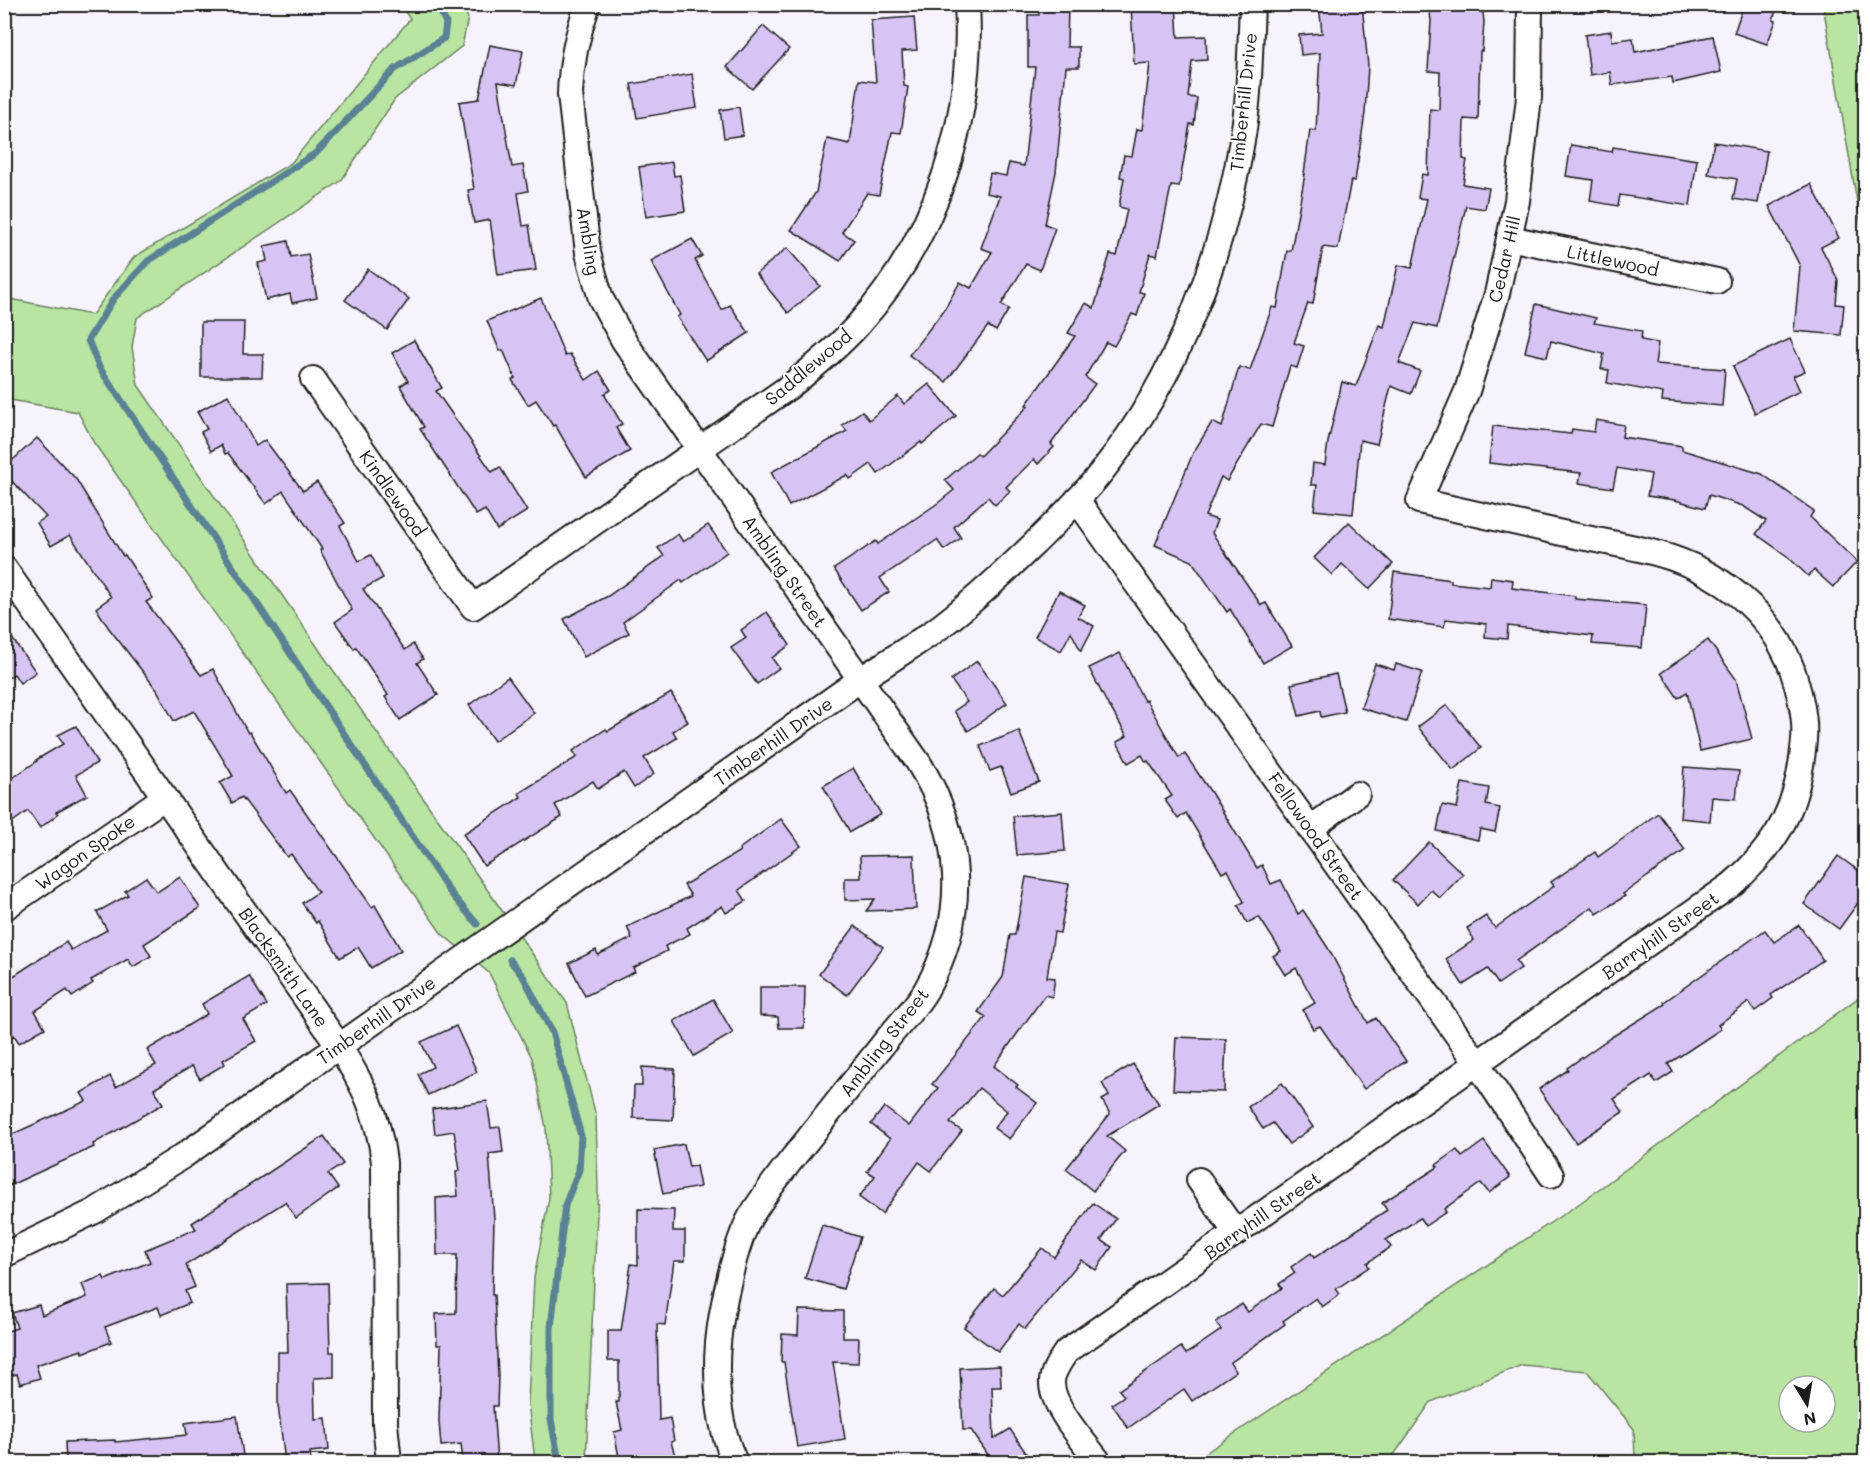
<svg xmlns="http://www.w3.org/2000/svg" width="1870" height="1467" font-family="Mali,sans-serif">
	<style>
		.green { fill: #b9e5a2; stroke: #6a805f; stroke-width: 1.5; fill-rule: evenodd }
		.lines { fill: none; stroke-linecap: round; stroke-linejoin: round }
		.stream { stroke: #5a8194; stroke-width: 7 }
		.building { fill: #d7c4f5; stroke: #1c1c1c; stroke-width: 1.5 }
		.minor-casing { stroke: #1c1c1c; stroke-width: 28 }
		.minor { stroke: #fff; stroke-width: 24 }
		.labels { text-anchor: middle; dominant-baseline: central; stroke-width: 4.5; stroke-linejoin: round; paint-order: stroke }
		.street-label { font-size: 18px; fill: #1c1c1c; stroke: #fff }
	</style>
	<rect width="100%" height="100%" fill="#f7f3fd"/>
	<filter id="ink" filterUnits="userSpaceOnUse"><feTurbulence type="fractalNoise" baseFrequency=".0167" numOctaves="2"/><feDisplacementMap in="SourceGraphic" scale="12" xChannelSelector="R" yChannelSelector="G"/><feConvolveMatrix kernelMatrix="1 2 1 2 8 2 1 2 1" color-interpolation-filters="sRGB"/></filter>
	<g filter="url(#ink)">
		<g class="green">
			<polygon points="400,5 463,5 468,18 462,46 395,99 341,181 137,318 132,347 138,385 340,680 567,1003 596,1116 598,1190 586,1462 535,1462 535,1461 528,1403 534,1278 549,1198 546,1128 532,1058 489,973 442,934 94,443 78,412 5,399 5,298 92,315 134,257 291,163 410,19"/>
			<polygon points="1823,5 1865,5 1865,248"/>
			<path d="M1866,992l-1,470h-230l-1,-33 -47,-58 -65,-6 -91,37 -42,60h-197l388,-259zM1789,1386h36v36h-36z"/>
		</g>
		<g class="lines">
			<g class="stream">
				<polyline points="437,4 446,23 444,38 394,70 316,153 148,261 114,298 88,340 99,367 449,891 477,924"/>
				<polyline points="510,960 524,978 552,1032 581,1136 579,1170 565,1205 551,1328 551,1419 559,1462"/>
			</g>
		</g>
		<g class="building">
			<polygon points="1038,4 1068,4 1067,47 1079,47 1079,67 1066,67 1056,172 1045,224 1055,228 1040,270 1026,264 1001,305 1009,309 996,331 988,326 946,382 909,355 944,310 960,282 971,288 992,252 981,248 1000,196 986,193 990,173 1006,176 1009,163 1024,166 1035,67 1028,67 1028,15 1039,15"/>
			<polygon points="1131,4 1176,4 1178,37 1206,36 1207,60 1192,61 1188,97 1197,98 1194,125 1190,124 1179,187 1171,186 1157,256 1150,254 1139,292 1144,293 1137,316 1132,314 1114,346 1106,342 1085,377 1095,384 1051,444 1054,447 1038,464 1034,459 1006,487 1010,491 995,505 988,497 954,527 961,538 944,550 937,540 880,578 889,592 861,610 834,569 876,541 878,544 938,503 954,490 945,480 977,453 980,456 1028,406 1026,405 1075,336 1068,333 1086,303 1094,308 1110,254 1117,256 1127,209 1119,207 1124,178 1120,177 1124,155 1132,156 1137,129 1142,130 1150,63 1134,64"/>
			<polygon points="1319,4 1362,4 1368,66 1365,113 1355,181 1351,180 1338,249 1323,247 1313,304 1308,303 1294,343 1304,346 1297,368 1290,366 1272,427 1261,424 1227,481 1221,477 1205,516 1217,520 1212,533 1261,605 1266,603 1292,646 1263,663 1230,609 1227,612 1192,561 1155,545 1193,453 1212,422 1222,427 1239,367 1250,370 1272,307 1277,308 1287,251 1291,251 1305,174 1304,174 1310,130 1316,131 1320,53 1301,55 1299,35 1322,33"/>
			<polygon points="1429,4 1482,4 1484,22 1482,51 1480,51 1478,120 1464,119 1463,159 1467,160 1463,184 1489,188 1485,209 1466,206 1437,328 1415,323 1399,363 1420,371 1411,394 1391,386 1377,444 1360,440 1353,514 1314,510 1317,485 1311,485 1313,463 1325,465 1328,442 1342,382 1356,386 1379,325 1384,327 1398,265 1412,268 1427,199 1418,198 1422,174 1428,175 1430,109 1439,110 1440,72 1428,71 1431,21"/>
			<polygon points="1744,4 1778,4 1773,20 1776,21 1767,44 1734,33"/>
			<polygon points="914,17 917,50 902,51 904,86 908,87 901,133 892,132 879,195 867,193 842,232 854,240 840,261 791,230 816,192 827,139 850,144 859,80 876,82 871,20"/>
			<polygon points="763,26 789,49 752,89 727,67"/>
			<polygon points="1611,31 1612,41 1633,38 1635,52 1713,36 1721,72 1673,83 1672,77 1612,85 1610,72 1590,75 1585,35"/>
			<polygon points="490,45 523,51 516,85 498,82 512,167 523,165 528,191 518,193 523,226 529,225 536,270 498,275 490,220 474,223 468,190 474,189 459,102 479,99"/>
			<polygon points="692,74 697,108 637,118 631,84"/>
			<polygon points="739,107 743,135 724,138 720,110"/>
			<polygon points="1714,142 1767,151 1758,203 1733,199 1737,179 1708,174"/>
			<polygon points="1571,145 1612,152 1613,147 1697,160 1690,206 1620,195 1618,206 1590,201 1593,180 1566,176"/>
			<polygon points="672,162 674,176 680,175 685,211 646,217 639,167"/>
			<polygon points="1811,184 1839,238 1821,247 1838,280 1836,304 1844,305 1841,335 1794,331 1800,266 1769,206"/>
			<polygon points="692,239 702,256 695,260 722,310 730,305 749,333 706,361 677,317 680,315 651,261"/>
			<polygon points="288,241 291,257 308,254 317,298 292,303 290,294 266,300 258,263 267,261 264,246"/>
			<polygon points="787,248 820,286 788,313 756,274"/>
			<polygon points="368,269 409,299 387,330 345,300"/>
			<polygon points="541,298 565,356 570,354 586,380 599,371 611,390 604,394 622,424 616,428 630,451 586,477 555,425 553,426 536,400 528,405 512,380 515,378 503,350 500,351 487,321"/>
			<polygon points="1536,304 1596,318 1594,323 1642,331 1641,340 1658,343 1655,364 1725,369 1722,406 1662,401 1663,393 1607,383 1609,370 1601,369 1604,354 1551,341 1547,357 1525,352"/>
			<polygon points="201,322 244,322 243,354 263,354 262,377 201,377"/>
			<polygon points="1790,339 1805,371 1793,376 1800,391 1755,413 1733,366"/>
			<polygon points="414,340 442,388 436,391 492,472 500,467 527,511 497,530 485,510 476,515 420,429 424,427 400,386 408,381 392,353"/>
			<polygon points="929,384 956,416 922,444 921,442 878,474 871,464 850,479 847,475 789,506 771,472 847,431 842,425 862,411 869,420 898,396 904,404"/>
			<polygon points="228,395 256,446 265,440 303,491 317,482 345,523 340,526 359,561 371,555 383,578 363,589 405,650 413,644 423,659 417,663 438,695 400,720 385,697 388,695 356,647 354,649 335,622 352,610 320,550 322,549 283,491 266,504 228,453 225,454 221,445 211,451 201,432 207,429 197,412"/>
			<polygon points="1596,420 1624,425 1622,437 1682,446 1682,450 1762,474 1814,511 1810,517 1857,562 1833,587 1814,570 1808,576 1787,556 1756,534 1766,521 1743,506 1709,495 1705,508 1675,500 1647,496 1651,474 1617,468 1613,488 1579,483 1581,473 1489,463 1493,426 1571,434 1572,429 1594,432"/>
			<polygon points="37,438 76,479 123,556 125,555 153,598 146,602 201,675 213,669 248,733 250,732 286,793 290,790 372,907 375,905 401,950 371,968 358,947 340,958 318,921 316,923 302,903 318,892 291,854 287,857 242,797 232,803 220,783 233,776 194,711 174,721 157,690 108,627 96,608 111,597 70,535 51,546 37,523 46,517 4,473 4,468"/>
			<polygon points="1349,522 1393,564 1369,589 1342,564 1332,575 1314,558"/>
			<polygon points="708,525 727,552 683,583 681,580 623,622 629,633 584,657 564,619 608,596 664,556 658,548 678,534 683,542"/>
			<polygon points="1394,572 1451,580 1451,583 1490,587 1491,577 1513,580 1512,588 1575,596 1575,599 1646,605 1642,648 1592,644 1593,636 1508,626 1507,639 1485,637 1486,624 1446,619 1444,627 1388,619"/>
			<polygon points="1059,591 1085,605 1078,617 1094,626 1081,651 1071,632 1061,651 1035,637"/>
			<polygon points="767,612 790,645 772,658 779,668 757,684 731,648 746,638 741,630"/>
			<polygon points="4,627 36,672 20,683 14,674 4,681"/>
			<polygon points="1708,640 1736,679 1752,739 1700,751 1687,692 1678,698 1661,673"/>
			<polygon points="1120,653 1144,701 1146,700 1179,758 1185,754 1212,794 1257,868 1262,865 1271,884 1281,880 1298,914 1303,910 1328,948 1368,1023 1376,1018 1406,1061 1364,1089 1320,1026 1313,1029 1303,1010 1315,1003 1296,968 1285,975 1273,956 1281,951 1259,917 1247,923 1238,905 1244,902 1228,870 1222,873 1186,813 1178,819 1165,800 1172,796 1148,761 1146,762 1142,755 1128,763 1117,742 1127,736 1110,707 1109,707 1089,668"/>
			<polygon points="977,661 1007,703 968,731 954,711 967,702 951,680"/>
			<polygon points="1375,664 1394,670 1396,664 1422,672 1406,722 1361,708"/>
			<polygon points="1336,674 1345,712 1321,717 1320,711 1299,716 1291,684"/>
			<polygon points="508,677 534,713 494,741 469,705"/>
			<polygon points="671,693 688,722 673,731 677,738 644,758 654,774 634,788 624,772 598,789 593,781 555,805 562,817 484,866 463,834 521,797 519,793 577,757 573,751 606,729 608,731"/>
			<polygon points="1447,705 1481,748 1453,770 1418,727"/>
			<polygon points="76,726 97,763 76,775 87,795 56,812 58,814 40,828 28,811 4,828 4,784 37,761 36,760 63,744 58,735"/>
			<polygon points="1019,731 1039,782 1011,792 1001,767 990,771 980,746"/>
			<polygon points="1684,767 1739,771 1736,799 1712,797 1710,821 1680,818"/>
			<polygon points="853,768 881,814 850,832 823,786"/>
			<polygon points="1462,783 1489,788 1486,805 1500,808 1495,832 1480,829 1478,840 1437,831 1442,805 1457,808"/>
			<polygon points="1062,812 1065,851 1017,855 1013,816"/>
			<polygon points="1658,813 1685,850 1623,894 1625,896 1597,914 1592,907 1516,961 1521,968 1498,984 1488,969 1463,985 1446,959 1474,940 1467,928 1486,916 1495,928 1554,886 1551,882 1595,852 1598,857"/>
			<polygon points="781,819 801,846 739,890 746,901 726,913 722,906 687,928 690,934 665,946 667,951 633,968 635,972 585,996 569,963 596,950 598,955 632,938 627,927 691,896 684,885 740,851 739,849"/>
			<polygon points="1429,842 1463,874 1440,898 1431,890 1418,904 1393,880"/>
			<polygon points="914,855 916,909 866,911 875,899 845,900 845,878 861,878 860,856"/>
			<polygon points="1838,856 1866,876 1866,892 1839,929 1804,904"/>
			<polygon points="146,877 157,892 180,877 200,908 144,944 151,956 133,967 128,959 91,980 93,983 72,997 67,990 35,1011 45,1028 19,1043 14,1035 4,1040 4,982 66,942 71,950 107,930 97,912 128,895 125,891"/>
			<polygon points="1026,877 1069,884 1060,933 1054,932 1047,977 1055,978 1052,997 1045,995 994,1066 1018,1085 1016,1087 1037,1103 1009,1139 994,1128 1007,1111 979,1088 950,1123 962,1131 931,1171 919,1162 882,1214 859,1197 875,1176 867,1171 890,1139 871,1124 884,1107 909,1126 938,1088 932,1084 986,1017 978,1012 1003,977 1010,935 1015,935"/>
			<polygon points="1799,925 1823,960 1771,995 1773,998 1755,1011 1749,1002 1718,1025 1721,1029 1668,1064 1673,1072 1656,1083 1651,1075 1614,1099 1623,1112 1576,1143 1539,1089 1568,1070 1567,1068 1610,1038 1665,1004 1664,1002 1765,930 1774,942"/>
			<polygon points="855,926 883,947 847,995 819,974"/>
			<polygon points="249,976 267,1005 243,1019 256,1041 223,1060 225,1064 200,1079 192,1066 154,1089 163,1104 93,1144 94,1147 4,1188 4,1138 86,1101 81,1093 110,1076 116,1087 156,1065 147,1050 207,1014 202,1004"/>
			<polygon points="760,987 805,987 804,1028 779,1028 778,1017 760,1016"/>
			<polygon points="713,999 733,1033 694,1056 674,1021"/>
			<polygon points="456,1026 477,1072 428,1095 418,1074 433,1067 421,1042"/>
			<polygon points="1176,1037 1226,1039 1224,1092 1173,1090"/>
			<polygon points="1133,1064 1159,1104 1107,1136 1125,1151 1093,1191 1066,1169 1110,1114 1102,1100 1109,1096 1102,1083"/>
			<polygon points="642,1067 675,1069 673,1120 633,1118 634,1086 642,1086"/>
			<polygon points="1282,1083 1313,1127 1289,1144 1273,1123 1263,1129 1248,1107"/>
			<polygon points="487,1101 491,1128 500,1127 503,1152 489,1154 494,1219 492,1295 494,1295 498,1376 497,1406 493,1406 497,1462 463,1462 461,1444 441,1446 439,1422 441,1345 437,1345 436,1314 456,1313 457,1255 437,1255 436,1198 458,1196 456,1172 460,1171 454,1131 435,1134 432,1109"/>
			<polygon points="324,1136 343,1164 328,1174 338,1188 296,1218 285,1202 186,1265 195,1287 185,1291 190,1303 161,1315 158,1307 105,1327 111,1342 83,1353 82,1350 36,1365 40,1378 20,1384 17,1374 4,1377 4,1332 17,1328 12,1313 39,1305 42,1315 87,1297 82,1284 103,1276 105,1280 150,1262 145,1250 196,1229 192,1223"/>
			<polygon points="1484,1141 1510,1177 1489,1193 1481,1183 1444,1209 1446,1212 1425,1226 1420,1218 1386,1240 1391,1247 1367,1263 1369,1267 1336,1289 1340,1294 1322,1307 1316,1298 1283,1321 1285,1324 1230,1363 1236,1371 1192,1401 1184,1389 1128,1428 1112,1404 1124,1396 1119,1390 1181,1347 1186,1354 1221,1330 1216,1322 1242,1304 1248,1312 1282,1288 1279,1284 1295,1273 1291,1267 1311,1253 1314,1258 1387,1210 1382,1203 1438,1167 1436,1165 1457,1150 1462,1157"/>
			<polygon points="684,1144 689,1167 696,1166 700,1187 663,1194 654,1150"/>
			<polygon points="1093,1203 1116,1219 1101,1240 1112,1247 1096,1270 1081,1260 1025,1329 1019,1324 998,1352 964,1327 994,1288 1003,1295 1042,1248 1054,1257"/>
			<polygon points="638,1209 674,1210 673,1231 685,1231 685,1261 674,1261 665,1325 657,1324 659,1420 670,1418 674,1441 671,1442 677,1462 620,1462 614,1432 622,1430 616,1402 619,1402 619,1361 608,1361 608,1331 621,1331 631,1264 638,1265"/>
			<polygon points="822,1225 860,1237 843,1289 805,1278"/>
			<polygon points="328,1283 330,1352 334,1352 334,1377 314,1378 315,1419 326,1418 329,1450 310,1452 311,1462 285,1462 278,1405 278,1352 288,1352 286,1284"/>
			<polygon points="799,1310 843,1311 843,1338 859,1338 858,1363 833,1362 845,1439 797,1447 784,1362 781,1362 782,1334 798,1335"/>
			<polygon points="1000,1366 1001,1387 992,1387 994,1439 1010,1429 1032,1462 993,1462 971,1430 963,1430 960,1368"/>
			<polygon points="237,1416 244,1462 66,1462 65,1442 115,1440 115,1442 187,1435 185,1423"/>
		</g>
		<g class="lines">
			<defs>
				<g id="minor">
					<path d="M588,4c-11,30 -17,58 -18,90l18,159 13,46 23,42 294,421c45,72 51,153 8,228 -11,19 -29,36 -42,53 -26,33 -53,67 -79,100 -19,23 -38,47 -54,73 -16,27 -30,94 -33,127 -3,38 0,84 17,119"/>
					<polyline points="1509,238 1717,281"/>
					<path d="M313,379l160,228 316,-220c24,-19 47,-38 68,-61 79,-87 117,-205 110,-322"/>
					<polyline points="1077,500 1477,1063 1551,1175"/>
					<path d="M4,568l335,478c26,42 39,67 45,116l1,262 4,38"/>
					<polyline points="1310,829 1357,794"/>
					<polyline points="4,908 165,797"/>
					<polyline points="1199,1180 1236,1233"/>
					<path d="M4,1255l91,-44 88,-55 678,-477c24,-15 48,-31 72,-47 36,-26 70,-58 102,-89 23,-23 48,-47 68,-73 75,-94 121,-217 140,-335 7,-42 7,-87 9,-131"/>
					<path d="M1099,1462c-14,-19 -48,-56 -47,-80 0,-10 8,-21 14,-30l665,-467c49,-42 68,-81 73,-145 2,-24 -5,-49 -12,-71 -21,-58 -75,-99 -133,-115 -32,-9 -65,-14 -97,-21 -48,-11 -95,-21 -143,-32l48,-110 30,-97 20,-93 12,-104 1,-93"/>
				</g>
			</defs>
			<use href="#minor" class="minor-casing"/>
			<use href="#minor" class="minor"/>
		</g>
	</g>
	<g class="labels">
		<g class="street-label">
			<text transform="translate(1243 102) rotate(-84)">Timberhill Drive</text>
			<text transform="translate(589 241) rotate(81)">Ambling</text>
			<text transform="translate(1504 259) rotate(-77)">Cedar Hill</text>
			<text transform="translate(1613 260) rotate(12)">Littlewood</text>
			<text transform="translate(808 367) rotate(-40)">Saddlewood</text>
			<text transform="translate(393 493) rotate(55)">Kindlewood</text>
			<text transform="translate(785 571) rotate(55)">Ambling Street</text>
			<text transform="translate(773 741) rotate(-35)">Timberhill Drive</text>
			<text transform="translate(1316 836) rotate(55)">Fellowood Street</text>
			<text transform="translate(85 852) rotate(-35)">Wagon Spoke</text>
			<text transform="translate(1660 935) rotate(-35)">Barryhill Street</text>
			<text transform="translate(284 967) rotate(55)">Blacksmith Lane</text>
			<text transform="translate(376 1020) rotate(-35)">Timberhill Drive</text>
			<text transform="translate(884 1042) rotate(-52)">Ambling Street</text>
			<text transform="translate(1262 1215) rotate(-35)">Barryhill Street</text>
		</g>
	</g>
	<rect width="1870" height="1467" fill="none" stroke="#fff" stroke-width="24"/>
	<rect x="12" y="12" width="1846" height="1443" fill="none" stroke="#1c1c1c" stroke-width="2" filter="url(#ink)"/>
	<g transform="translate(1807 1404) rotate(169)"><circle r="28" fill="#ffffff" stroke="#a4a4a4" stroke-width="1.5"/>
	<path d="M0-4.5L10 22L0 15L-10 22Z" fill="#1c1c1c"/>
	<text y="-9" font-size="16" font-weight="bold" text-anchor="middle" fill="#1c1c1c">N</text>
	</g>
</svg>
